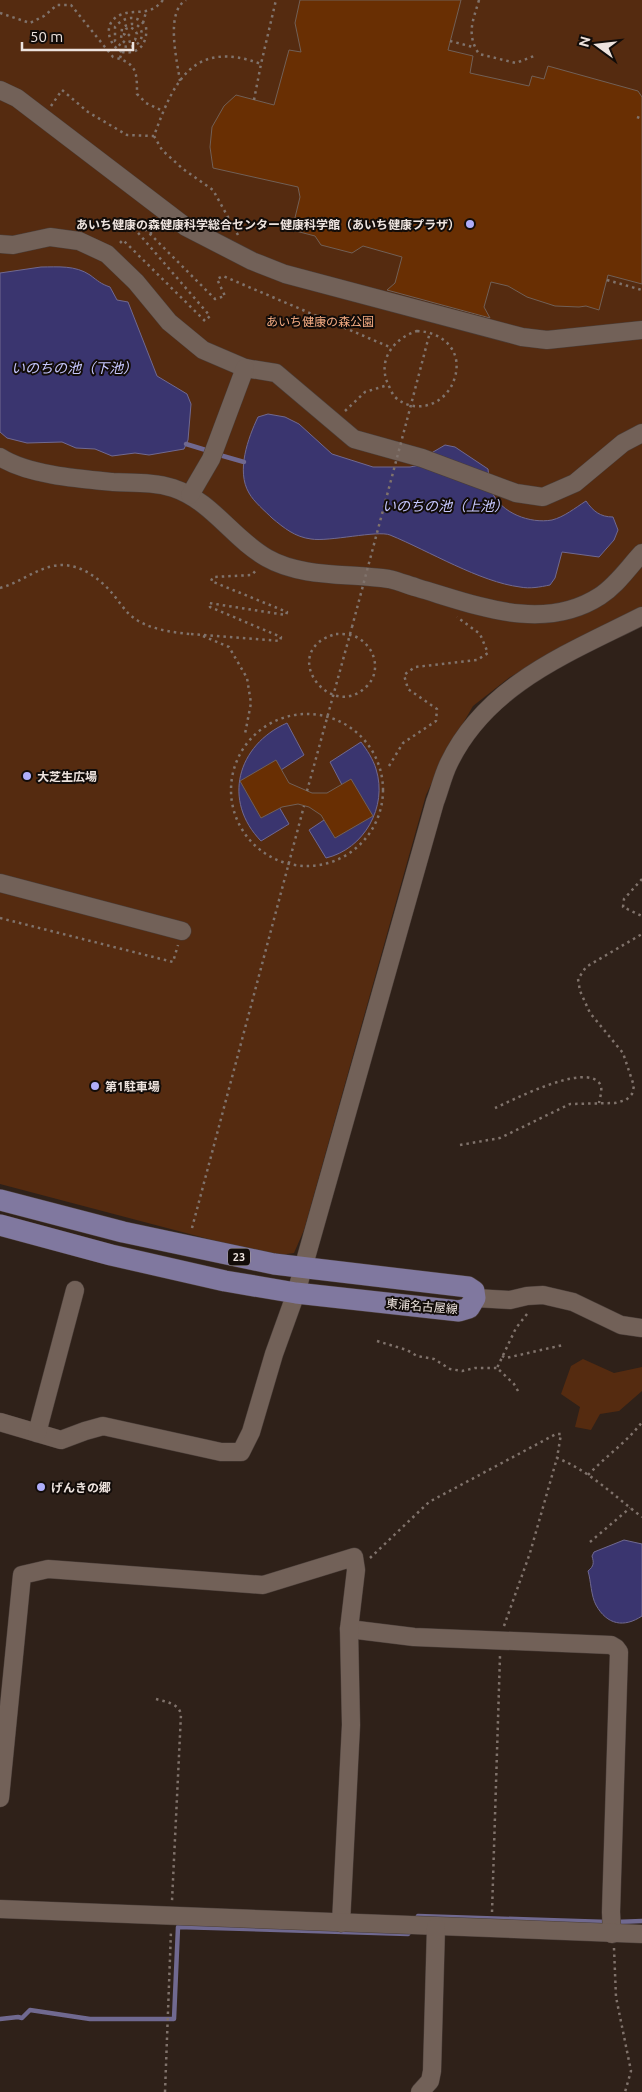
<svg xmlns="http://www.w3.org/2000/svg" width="642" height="2092" font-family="Ubuntu,'Noto Sans JP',sans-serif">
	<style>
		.green { fill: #552b10 }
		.water { fill: #3a356f; stroke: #706990 }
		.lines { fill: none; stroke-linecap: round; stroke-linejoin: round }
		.stream { stroke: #706990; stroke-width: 4.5 }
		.building { fill: #692f03; stroke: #716057 }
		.minor-casing { stroke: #4a3e39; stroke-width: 19 }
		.major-casing { stroke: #4a3e39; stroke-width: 22 }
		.path { stroke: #80736c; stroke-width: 2.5; stroke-dasharray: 2.5 4; stroke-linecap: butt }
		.minor { stroke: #726158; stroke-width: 18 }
		.major { stroke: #80789f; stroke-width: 21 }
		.path-bridge { stroke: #80736c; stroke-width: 2.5; stroke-dasharray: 2.5 4; stroke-linecap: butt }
		.poi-dot { fill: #afaefa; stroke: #120c09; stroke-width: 2 }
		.labels { text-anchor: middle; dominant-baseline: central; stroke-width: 4; stroke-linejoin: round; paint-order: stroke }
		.shield { fill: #120c09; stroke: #aba29e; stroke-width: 1 }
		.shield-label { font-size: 11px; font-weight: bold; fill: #ede3de }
		.poi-label { font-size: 12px; font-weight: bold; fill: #ede3de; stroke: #120c09; text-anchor: start }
		.park-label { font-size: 12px; fill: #f5ac83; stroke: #120c09 }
		.street-label { font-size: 12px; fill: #ede3de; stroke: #120c09 }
		.water-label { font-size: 14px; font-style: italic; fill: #c7c8ff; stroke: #120c09 }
	</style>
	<rect width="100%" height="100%" fill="#2f2119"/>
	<g class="green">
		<polygon points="0,0 642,0 642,607 510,677 473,706 446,753 426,795 304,1230 294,1253 273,1256 0,1184"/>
		<polygon points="583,1359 614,1373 642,1367 642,1391 619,1411 600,1414 591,1430 575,1427 580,1407 561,1394 571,1366"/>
	</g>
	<g class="water">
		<path d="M41,267c17,0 34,-2 49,8 8,6 11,9 20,12l7,13 11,2 29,74 30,18 4,10 -3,36 -4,9 -35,6 -14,-2 -23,3 -17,-7 -19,-1 -14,-6 -35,1 -20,-5 -7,-6v-159z"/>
		<path d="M268,414l17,3 14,7 33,30 41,13h37l10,-2 8,-10 17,-10 10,2 33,22c1,7 1,17 4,23 9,21 38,32 60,28 12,-3 23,-12 34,-19 7,10 14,16 27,16l5,13 -4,10 -15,17 -37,-5 -7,26 -5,7c-10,2 -20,4 -30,2 -40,-5 -91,-36 -130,-52 -12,-5 -61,7 -79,4 -16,-2 -27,-11 -39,-21 -7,-7 -18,-16 -23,-25 -13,-22 -1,-55 9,-76z"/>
		<path d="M287,723l17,32 -40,26 25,43 -28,17c-39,-40 -24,-96 26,-118z"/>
		<path d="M361,742c6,8 12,17 15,27 12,38 -12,80 -50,89l-17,-28 42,-28 -21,-40z"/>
		<path d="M624,1540l18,4v72c-18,12 -35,9 -46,-11 -5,-9 -5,-24 -8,-34 6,-5 6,-8 4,-15l2,-4z"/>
	</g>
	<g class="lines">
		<g class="stream">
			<polyline points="186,444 209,451"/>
			<polyline points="216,454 244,462"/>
			<polyline points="416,1920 418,1916 608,1922"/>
			<polyline points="616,1922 642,1921"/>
			<polyline points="0,2019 18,2017 22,2018 30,2010 90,2019 174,2019 178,1927 408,1934 411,1929"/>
		</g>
	</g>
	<g class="building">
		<polygon points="300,0 461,0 448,50 473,56 470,73 529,86 532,76 544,79 548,66 638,91 642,97 642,284 608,275 599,310 586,306 579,307 555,306 527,297 508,286 491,282 484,307 490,318 387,290 395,283 402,257 363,246 352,253 321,245 315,236 292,230 300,197 298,187 213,168 210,147 212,127 224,106 236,95 274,105 289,50 301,52 295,23"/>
		<polygon points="276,760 289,783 312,793 327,793 351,779 373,816 335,838 321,815 309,807 298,804 282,807 261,818 240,781"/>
	</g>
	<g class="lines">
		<defs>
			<g id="minor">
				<polyline points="0,90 17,98 186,227 252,261 285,274 522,337 547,340 642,330"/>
				<polyline points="0,244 13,245 50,237 79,241 107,254 136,282 169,322 203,350 245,368 276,373 354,439 422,458 516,493 543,497 575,483 623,443 642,433"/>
				<path d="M0,457c28,18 80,22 113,25 21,1 41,0 60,6 39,13 59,50 94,70 35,20 82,15 122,21 9,2 19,6 29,9 58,17 125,45 182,8 17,-11 28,-28 42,-43"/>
				<polyline points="190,495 211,459 245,368"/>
				<polyline points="0,883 182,931"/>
				<polyline points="475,1298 510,1300 527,1296 543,1295 573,1302 621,1325 642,1328"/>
				<path d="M0,1422l61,18 24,-9 18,-5 118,26h20l10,-20 23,-78 22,-61 139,-491c5,-13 8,-27 14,-39 38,-79 120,-110 193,-147"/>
				<polyline points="37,1433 75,1290"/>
				<polyline points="349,1629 414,1637 611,1645 616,1648 619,1652 611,1912 612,1934"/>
				<polyline points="0,1798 22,1575 48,1569 263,1585 354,1557 356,1570 349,1629 351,1725 341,1923"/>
				<polyline points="0,1909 642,1934"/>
				<polyline points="420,2092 430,2081 432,2071 436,1927"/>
			</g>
			<polyline id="major" points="0,1200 123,1232 274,1264 468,1287 474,1291 475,1298 469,1308 459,1311 296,1293 225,1281 111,1255 0,1225"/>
		</defs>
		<use href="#minor" class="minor-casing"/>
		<use href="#major" class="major-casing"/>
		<g class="path">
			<path d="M479,0c-6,21 -13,34 0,54l37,9 18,-7"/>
			<path d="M0,13l30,10 14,-7 13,-11h14l42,52c24,6 24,15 24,37l9,9 17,8"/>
			<polyline points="143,23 146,12"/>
			<polyline points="450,41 473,47"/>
			<path d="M122,52c17,3 26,-9 24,-25 -8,-13 -22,-11 -31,0v14l6,5c31,7 24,-35 1,-18l-1,11 4,4 10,-3 2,-6 -2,-4 -5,-3 -4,2 -2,5 3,3 3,-3"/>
			<path d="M120,58l2,-6c-14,-7 -20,-29 -2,-37 15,-7 29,3 43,-15"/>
			<path d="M180,81c-3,-21 -15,-69 6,-81"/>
			<polyline points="254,100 261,64 276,0"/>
			<polyline points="51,106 62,90 88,112 127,135 154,136"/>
			<polyline points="637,117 642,119"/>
			<polyline points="150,234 158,226"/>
			<path d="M238,235l-25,-45 -30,-21 -21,-19 -8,-14c20,-56 40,-97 107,-72"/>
			<polyline points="120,243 123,240 205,321 210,316 133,227 139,223 215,299 225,296 217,279 223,276 392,348"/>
			<polyline points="607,280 642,290"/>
			<path d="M417,331c27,1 47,21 37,49 -8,24 -38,36 -59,17 -3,-3 -5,-9 -7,-13 -11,-24 6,-46 29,-53z"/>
			<polyline points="345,411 365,392 388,385"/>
			<polyline points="407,420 430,332"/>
			<path d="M0,588c19,-5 34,-18 53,-22 24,-5 45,11 59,27 6,7 11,15 17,21 16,15 41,18 61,20"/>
			<polyline points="191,634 280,641 281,637 210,607 209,603 286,615 287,612 211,581 213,577 252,575 257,569"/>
			<path d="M336,634c7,0 16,0 22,4 18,10 23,34 9,48 -37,38 -91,-36 -31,-52z"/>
			<polyline points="203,636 229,647 247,678 251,703 245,734"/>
			<circle cx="307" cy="790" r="76"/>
			<polyline points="389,766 403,743 436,721 437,709 408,689 404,675 415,667 477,660 488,653 480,634 457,617"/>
			<polyline points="307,791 352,627"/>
			<polyline points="642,879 624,899 623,907 642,916"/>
			<polyline points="0,918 173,962 178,945"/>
			<path d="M495,1108c18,-8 91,-46 105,-24 3,5 0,13 -1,19"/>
			<polyline points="460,1145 500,1138 570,1104 615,1103 626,1100 632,1094 634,1086 623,1053 590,1013 580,991 578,979 586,967 642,934"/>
			<polyline points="192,1228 304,806"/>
			<polyline points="377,1341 407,1350 417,1356 434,1359 450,1369 462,1371 475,1368 497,1368"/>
			<polyline points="502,1356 506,1358 563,1345"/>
			<polyline points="518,1391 514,1384 497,1368 516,1328 527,1314"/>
			<path d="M588,1475c18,-19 39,-33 54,-53"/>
			<polyline points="590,1542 630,1508"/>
			<polyline points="370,1558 429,1502 556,1434 561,1434 557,1458"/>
			<path d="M504,1626l26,-73 27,-95c33,13 57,38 85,59"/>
			<path d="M156,1699c10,3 22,4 25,15l-9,187"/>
			<polyline points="492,1912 500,1656"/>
			<polyline points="614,1948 616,1997 631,2071 625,2092"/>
			<polyline points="165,2092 171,1931"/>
		</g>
		<use href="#minor" class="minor"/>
		<use href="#major" class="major"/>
		<polyline class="path-bridge" points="352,627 407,420"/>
	</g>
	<g class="poi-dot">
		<circle cx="470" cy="224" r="5"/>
		<circle cx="27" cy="776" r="5"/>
		<circle cx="95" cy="1086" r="5"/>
		<circle cx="41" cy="1487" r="5"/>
	</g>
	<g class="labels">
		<rect class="shield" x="228" y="1248.5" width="22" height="17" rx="4"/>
		<g class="shield-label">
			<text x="239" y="1257">23</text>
		</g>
		<g class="poi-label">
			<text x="460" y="224" text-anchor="end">あいち健康の森健康科学総合センター健康科学館（あいち健康プラザ）</text>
			<text x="37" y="776">大芝生広場</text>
			<text x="105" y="1086">第1駐車場</text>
			<text x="51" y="1487">げんきの郷</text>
		</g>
		<g class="park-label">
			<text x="320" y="321">あいち健康の森公園</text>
		</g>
		<g class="street-label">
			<text transform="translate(422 1306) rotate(5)">東浦名古屋線</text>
		</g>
		<g class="water-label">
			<text x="74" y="368">いのちの池（下池）</text>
			<text x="445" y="506">いのちの池（上池）</text>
		</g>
	</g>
	<g transform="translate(597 45) rotate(285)" stroke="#120c09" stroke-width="4" paint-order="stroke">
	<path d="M0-4L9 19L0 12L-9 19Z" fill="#ede3de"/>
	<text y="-8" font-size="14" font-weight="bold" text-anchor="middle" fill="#ede3de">N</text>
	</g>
	<path d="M22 42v8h111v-8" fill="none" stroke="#ede3de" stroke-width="2.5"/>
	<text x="30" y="42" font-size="15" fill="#ede3de" stroke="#120c09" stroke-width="4" paint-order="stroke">50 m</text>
</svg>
